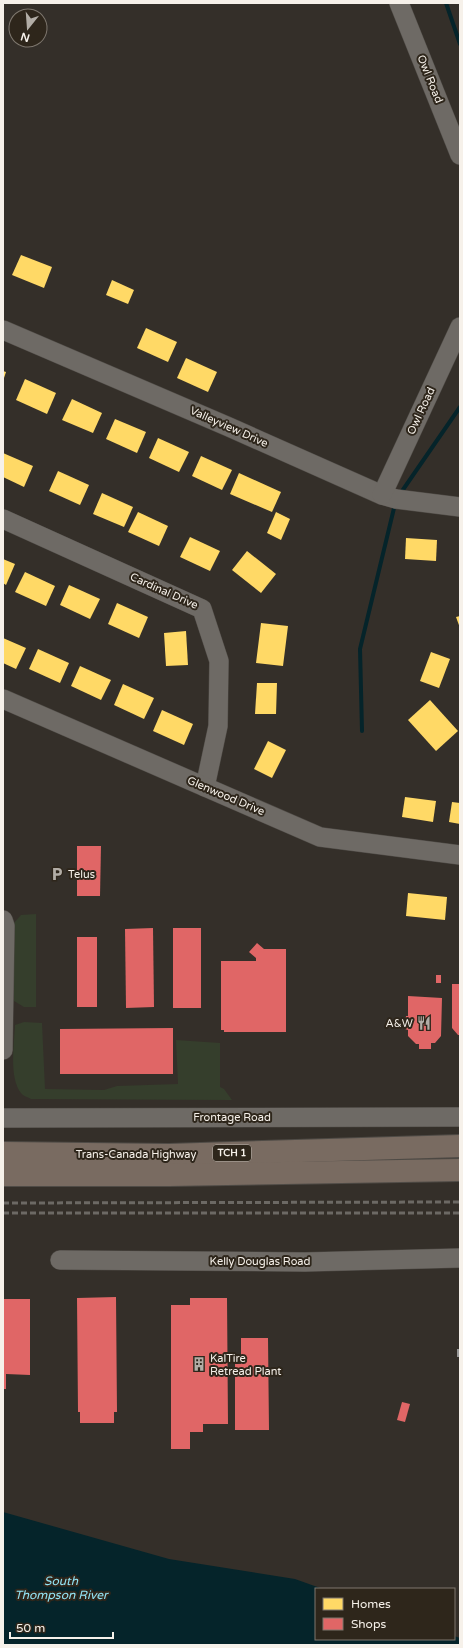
<svg xmlns="http://www.w3.org/2000/svg" width="463" height="1648" font-family="'Varela Round',sans-serif">
	<style>
		.green { fill: #353e2c }
		.water { fill: #05242a }
		.homes { fill: #ffd966 }
		.shops { fill: #e06666 }
		.industry { fill: #999 }
		.lines { fill: none; stroke-linecap: round; stroke-linejoin: round }
		.stream { stroke: #05242a; stroke-width: 4 }
		.minor-casing { stroke: #4f4b46; stroke-width: 20 }
		.highway-casing { stroke: #4f4b46; stroke-width: 24 }
		.minor { stroke: #6e6a65; stroke-width: 19 }
		.highway { stroke: #796b61; stroke-width: 22 }
		.rail { stroke: #6c6964; stroke-width: 3; stroke-dasharray: 6 3; stroke-linecap: butt }
		.labels { text-anchor: middle; dominant-baseline: central; stroke-width: 4; stroke-linejoin: round; paint-order: stroke }
		.shield { fill: #2e261b; stroke: #bab4ac; stroke-width: 1 }
		.shield-label { font-size: 10px; font-weight: bold; fill: #f6f1ea }
		.street-label { font-size: 11px; fill: #f6f1ea; stroke: #2e261b }
		.poi-label { font-size: 11px; fill: #f6f1ea; stroke: #2e261b; text-anchor: start }
		.water-label { font-size: 12px; font-style: italic; fill: #93e5f6; stroke: #2e261b }
	</style>
	<rect width="100%" height="100%" fill="#342f29"/>
	<g class="green">
		<polygon points="36,914 36,1007 24,1007 14,1001 14,923 21,915"/>
		<path d="M24,1022l18,1 3,66 59,1 13,-4 61,-2 -2,-44 44,3v44l4,2 8,11 -201,-1c-3,-2 -8,-3 -10,-6 -12,-15 -7,-49 -6,-68z"/>
	</g>
	<polygon class="water" points="3,1512 169,1559 295,1579 323,1589 316,1589 316,1639 454,1639 454,1636 460,1638 460,1645 3,1645"/>
	<g class="homes">
		<polygon points="21,255 52,267 44,288 12,275"/>
		<polygon points="112,280 134,290 128,304 106,295"/>
		<polygon points="146,328 177,342 168,362 137,348"/>
		<polygon points="186,358 217,372 208,392 177,378"/>
		<polygon points="3,371 6,372 3,381"/>
		<polygon points="25,379 56,393 47,414 16,400"/>
		<polygon points="72,399 102,413 93,433 62,420"/>
		<polygon points="115,419 146,432 137,453 106,439"/>
		<polygon points="158,438 189,452 179,472 149,458"/>
		<polygon points="3,453 33,466 24,487 3,477"/>
		<polygon points="201,456 232,470 222,490 192,476"/>
		<polygon points="58,471 89,485 80,505 49,491"/>
		<polygon points="239,473 281,492 272,512 230,494"/>
		<polygon points="102,493 133,507 124,527 93,514"/>
		<polygon points="138,512 168,526 159,546 128,532"/>
		<polygon points="276,512 290,519 281,540 267,533"/>
		<polygon points="190,537 220,551 210,571 180,557"/>
		<polygon points="406,538 437,540 436,561 405,559"/>
		<polygon points="247,551 276,574 261,593 232,570"/>
		<polygon points="3,559 15,564 6,585 3,583"/>
		<polygon points="25,572 55,586 46,606 15,592"/>
		<polygon points="69,585 100,599 90,619 60,605"/>
		<polygon points="117,603 148,617 139,638 108,624"/>
		<polygon points="460,616 460,628 456,617"/>
		<polygon points="261,623 288,626 283,666 256,663"/>
		<polygon points="186,631 188,665 166,666 164,633"/>
		<polygon points="3,638 26,648 16,669 3,663"/>
		<polygon points="38,649 69,663 60,683 29,669"/>
		<polygon points="431,652 450,659 439,688 420,681"/>
		<polygon points="80,666 111,680 101,700 71,686"/>
		<polygon points="257,683 277,683 276,714 255,714"/>
		<polygon points="123,684 154,698 144,719 114,705"/>
		<polygon points="430,700 458,731 436,751 408,720"/>
		<polygon points="162,710 193,724 184,745 153,731"/>
		<polygon points="268,741 286,750 272,778 254,769"/>
		<polygon points="405,797 436,801 433,822 402,817"/>
		<polygon points="452,802 460,803 460,824 449,822"/>
		<polygon points="408,893 447,897 445,920 406,916"/>
	</g>
	<g class="shops">
		<polygon points="77,846 101,846 100,896 77,896"/>
		<polygon points="153,928 154,1007 126,1008 125,929"/>
		<rect x="173" y="928" width="28" height="80"/>
		<rect x="77" y="937" width="20" height="70"/>
		<polygon points="257,943 264,949 286,949 286,1032 224,1032 224,1030 221,1030 221,961 256,961 256,958 249,952"/>
		<rect x="436" y="975" width="5" height="8"/>
		<polygon points="452,984 460,984 460,1035 458,1035 452,1028"/>
		<polygon points="408,996 442,998 441,1036 435,1043 431,1043 431,1049 419,1049 419,1044 416,1044 408,1036 408,1030 405,1029 406,1016 408,1016"/>
		<polygon points="173,1028 173,1074 60,1074 60,1029"/>
		<polygon points="116,1297 117,1412 114,1412 114,1423 80,1423 80,1412 78,1412 77,1298"/>
		<polygon points="190,1298 227,1298 228,1424 203,1424 203,1432 190,1432 190,1449 171,1449 171,1305 190,1305"/>
		<polygon points="3,1299 30,1299 30,1375 6,1374 6,1389 3,1389"/>
		<polygon points="241,1338 268,1338 269,1430 235,1430 235,1364 241,1364"/>
		<polygon points="402,1402 410,1404 405,1422 397,1420"/>
	</g>
	<rect class="industry" x="457" y="1349" width="3" height="8"/>
	<g class="lines">
		<g class="stream">
			<polyline points="446,3 460,44"/>
			<polyline points="400,494 460,407"/>
			<polyline points="362,731 360,649 395,504"/>
		</g>
		<defs>
			<g id="minor">
				<polyline points="399,3 460,155"/>
				<polyline points="3,330 229,427 382,495 396,499 460,507"/>
				<polyline points="382,495 460,327"/>
				<polyline points="3,519 202,609 219,661 218,726 205,787"/>
				<polyline points="3,699 320,837 460,855"/>
				<polyline points="3,920 5,926 3,1050"/>
				<polyline points="3,1118 460,1117"/>
				<polyline points="60,1260 305,1262 460,1258"/>
			</g>
			<g id="highway">
				<polyline points="3,1153 169,1155 460,1146"/>
				<polyline points="3,1175 169,1175 460,1170"/>
			</g>
		</defs>
		<use href="#minor" class="minor-casing"/>
		<use href="#highway" class="highway-casing"/>
		<use href="#minor" class="minor"/>
		<use href="#highway" class="highway"/>
		<g class="rail">
			<polyline points="3,1203 460,1202"/>
			<polyline points="3,1213 460,1213"/>
		</g>
	</g>
	<defs>
		<symbol id="parking-bare" viewBox="-9 -9 18 18"><path d="M-3.5-5.5H1a3.5 3.5 0 0 1 0 7H-1V5.5H-3.5ZM-1-3.4V-.6H.8a1.4 1.4 0 0 0 0-2.8Z" fill="#b2ada6" stroke="#2e261b" stroke-width="2.5" paint-order="stroke"/></symbol>
		<symbol id="restaurant-bare" viewBox="-9 -9 18 18"><path d="M-5-6h1v4h1v-4h1v4h1v-4h1v5L-1.5 .5V6h-2V.5L-5-1ZM5-6V6H3V1.5H1.5Q1.5-4 5-6Z" fill="#b2ada6" stroke="#2e261b" stroke-width="2.5" paint-order="stroke"/></symbol>
		<symbol id="building-bare" viewBox="-9 -9 18 18"><path d="M-4-6H4V6H1V3H-1V6H-4ZM-2.5-4.3h1.7v1.8h-1.7ZM.8-4.3h1.7v1.8H.8ZM-2.5-1h1.7V.8h-1.7ZM.8-1h1.7V.8H.8Z" fill="#b2ada6" stroke="#2e261b" stroke-width="2.5" paint-order="stroke"/></symbol>
	</defs>
	<g fill-rule="evenodd">
		<use href="#parking-bare" x="47" y="864" width="20" height="20"/>
		<use href="#restaurant-bare" x="414" y="1013" width="20" height="20"/>
		<use href="#building-bare" x="189" y="1354" width="20" height="20"/>
	</g>
	<g class="labels">
		<rect class="shield" x="213" y="1145" width="38" height="16" rx="3"/>
		<g class="shield-label">
			<text x="232" y="1153">TCH 1</text>
		</g>
		<g class="street-label">
			<text transform="translate(430 79) rotate(68)">Owl Road</text>
			<text transform="translate(421 411) rotate(-65)">Owl Road</text>
			<text transform="translate(229 427) rotate(24)">Valleyview Drive</text>
			<text transform="translate(164 591) rotate(24)">Cardinal Drive</text>
			<text transform="translate(226 796) rotate(23)">Glenwood Drive</text>
			<text x="232" y="1117">Frontage Road</text>
			<text x="136" y="1154">Trans-Canada Highway</text>
			<text x="260" y="1261">Kelly Douglas Road</text>
		</g>
		<g class="poi-label">
			<text x="68" y="874">Telus</text>
			<text x="413" y="1023" text-anchor="end">A&amp;W</text>
			<text x="210" y="1358">KalTire<tspan x="210" dy="13">Retread Plant</tspan></text>
		</g>
		<g class="water-label">
			<text x="61" y="1581">South<tspan x="61" dy="14">Thompson River</tspan></text>
		</g>
	</g>
	<rect width="463" height="1648" fill="none" stroke="#f6f1ea" stroke-width="8"/>
	<rect x="315" y="1588" width="140" height="52" fill="#2e261b" stroke="#7e776e"/>
	<rect x="323" y="1598" width="20" height="12" fill="#ffd966" stroke="#7e776e"/>
	<text x="351" y="1608" font-size="12" fill="#f6f1ea">Homes</text>
	<rect x="323" y="1618" width="20" height="12" fill="#e06666" stroke="#7e776e"/>
	<text x="351" y="1628" font-size="12" fill="#f6f1ea">Shops</text>
	<g transform="translate(28 28) rotate(197)"><circle r="19" fill="#2e261b" stroke="#7e776e"/>
	<path d="M0-3L7 15L0 10L-7 15Z" fill="#b2ada6"/>
	<text y="-6" font-size="11" font-weight="bold" text-anchor="middle" fill="#f6f1ea">N</text>
	</g>
	<path d="M10 1632v6h103v-6" fill="none" stroke="#f6f1ea" stroke-width="2"/>
	<text x="16" y="1632" font-size="12" fill="#f6f1ea" stroke="#2e261b" stroke-width="3" paint-order="stroke">50 m</text>
</svg>
